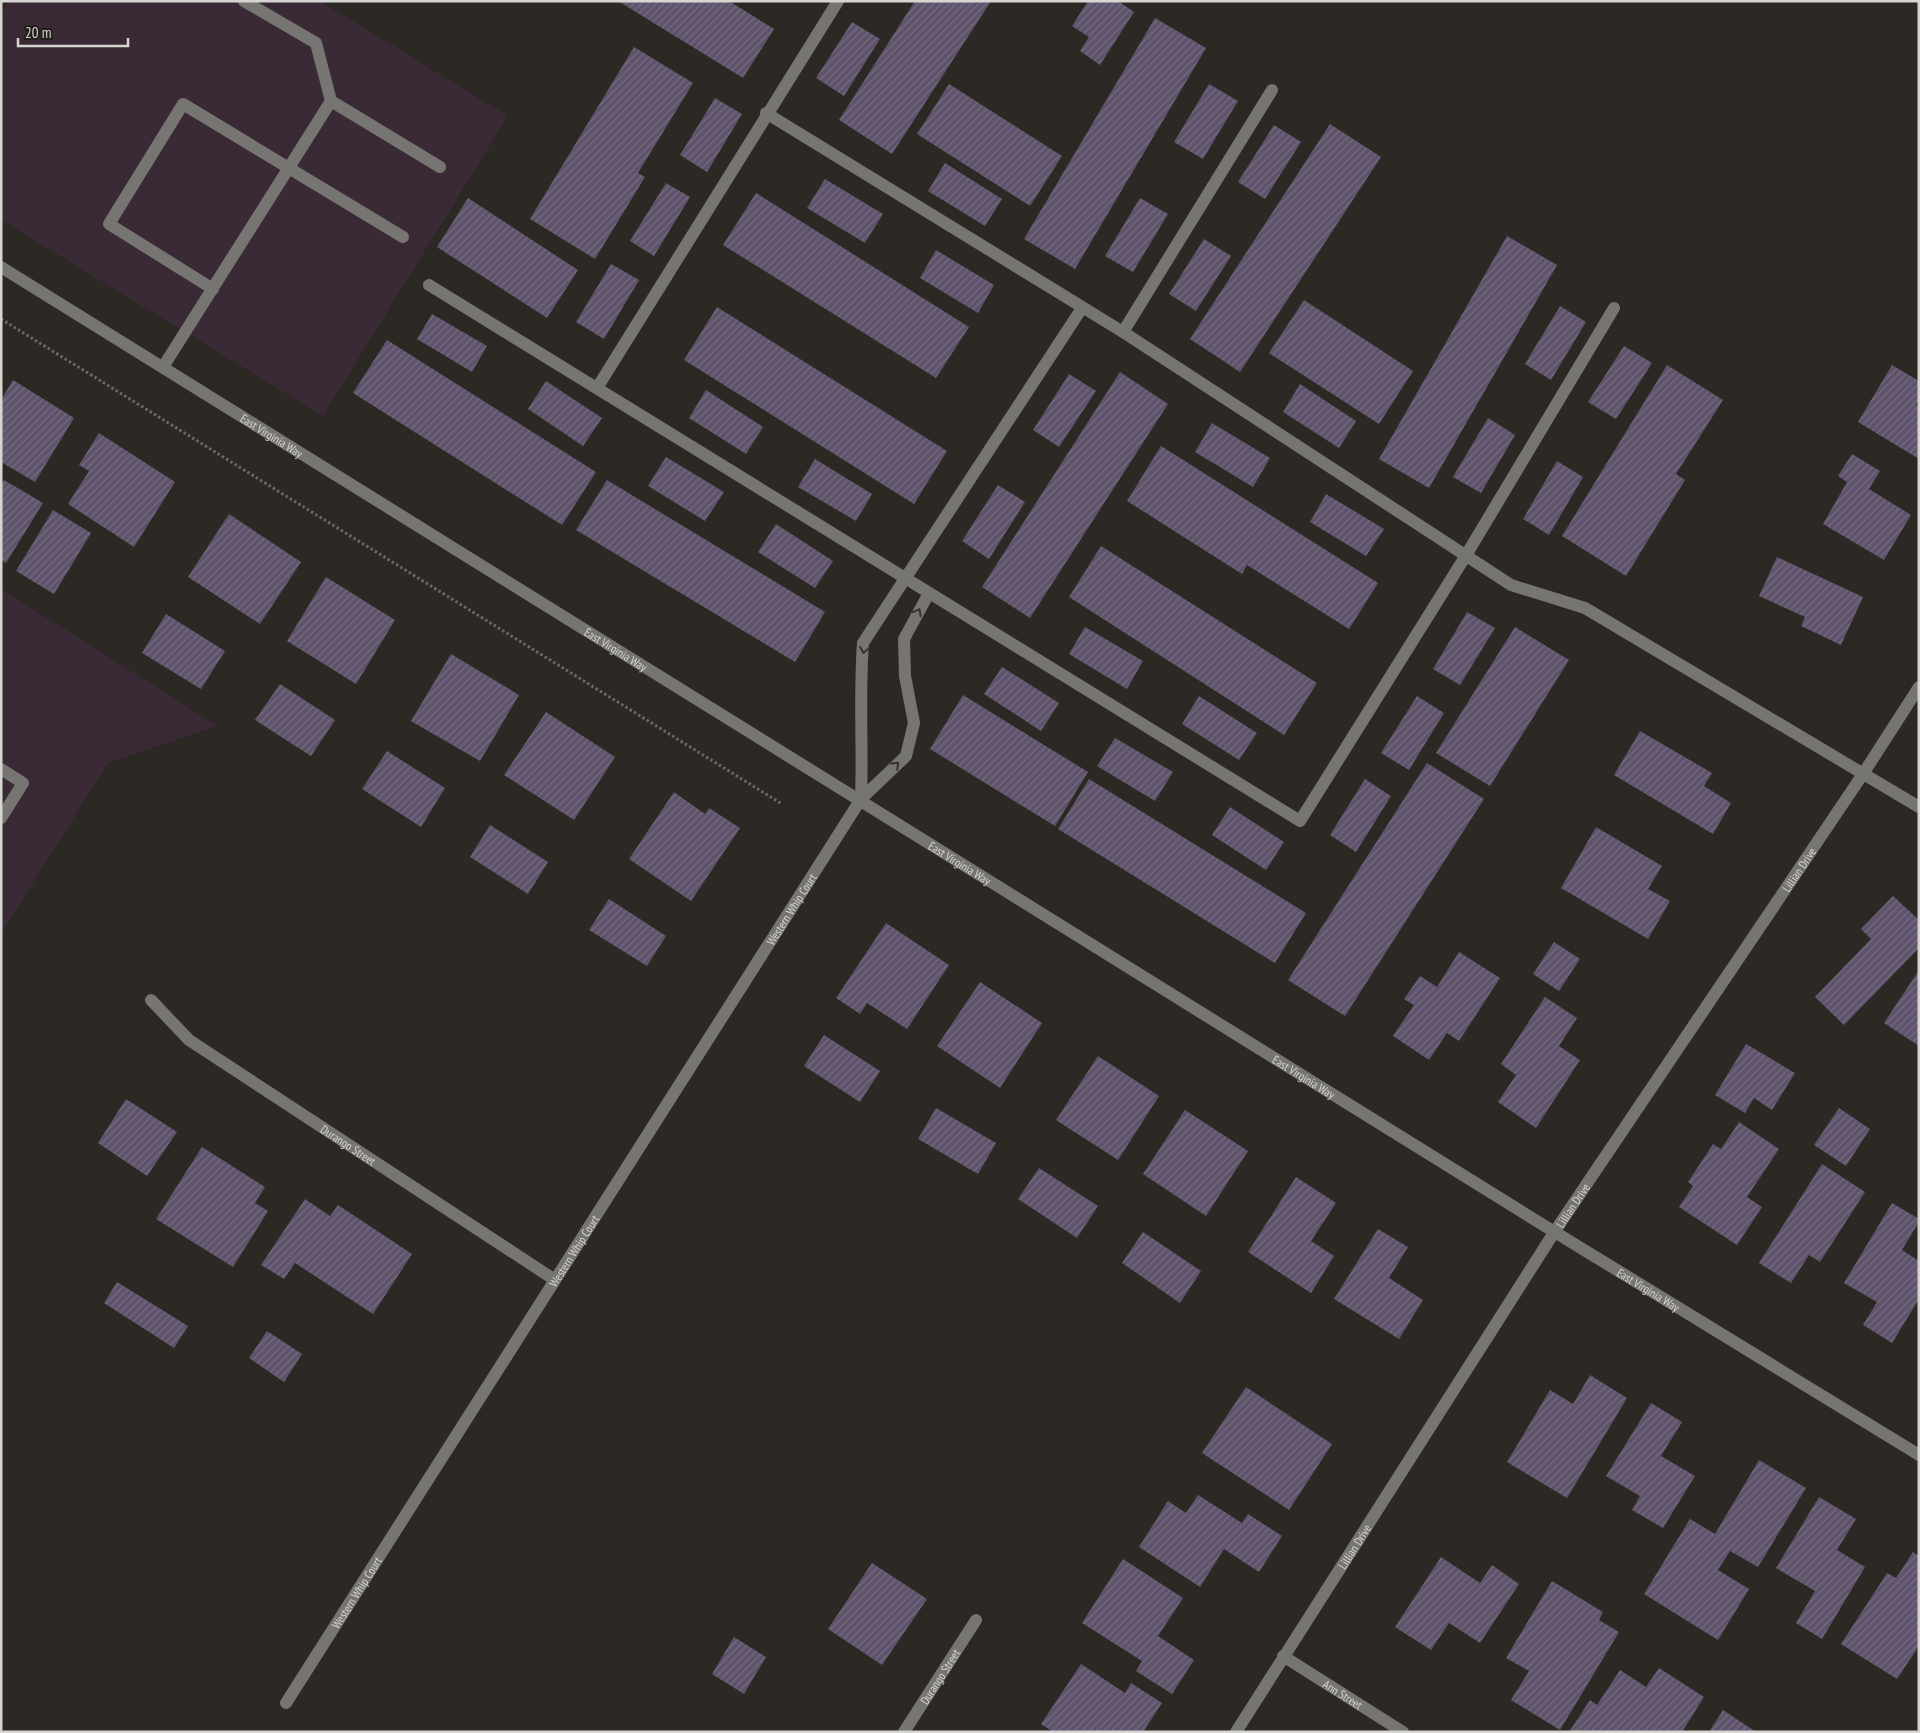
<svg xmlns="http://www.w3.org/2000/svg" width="1920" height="1733" font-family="'PT Sans Narrow',sans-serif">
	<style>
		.commercial { fill: #3a2a35 }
		.building { fill: url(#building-hatch) }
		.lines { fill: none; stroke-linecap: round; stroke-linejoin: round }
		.path { stroke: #6c6965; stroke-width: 3; stroke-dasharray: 2.5 2.5; stroke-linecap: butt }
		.minor { stroke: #767572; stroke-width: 12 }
		.oneway { stroke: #37342f }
		.labels { text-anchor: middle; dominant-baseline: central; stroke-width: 4; stroke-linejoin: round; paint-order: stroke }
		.street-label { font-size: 12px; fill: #d7d5d1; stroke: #221e19 }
	</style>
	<defs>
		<pattern id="building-hatch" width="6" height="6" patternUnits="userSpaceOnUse" patternTransform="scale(1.25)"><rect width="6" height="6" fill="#5f536c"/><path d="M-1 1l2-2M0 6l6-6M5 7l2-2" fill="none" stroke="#756b80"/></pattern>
	</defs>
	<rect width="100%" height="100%" fill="#2c2823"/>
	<g class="commercial">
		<polygon points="9,1 320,1 508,116 323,416 1,220 1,14"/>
		<polygon points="1,589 218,726 108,763 1,934"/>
	</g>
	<g class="building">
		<polygon points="618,1 729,1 774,29 743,78"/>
		<polygon points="915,1 991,1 892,154 839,120"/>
		<polygon points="1088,1 1118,1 1134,12 1100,65 1080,51 1089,37 1072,26"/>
		<polygon points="1155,18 1206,48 1075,269 1024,239"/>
		<polygon points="852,22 880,39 844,96 816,78"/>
		<polygon points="634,47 693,83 638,173 645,177 595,259 530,219"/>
		<polygon points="949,84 1062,156 1030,206 917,134"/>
		<polygon points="1209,84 1238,101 1203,159 1174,142"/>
		<polygon points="715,98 742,114 707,172 680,155"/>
		<polygon points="1330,124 1381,157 1240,372 1190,339"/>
		<polygon points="1274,125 1301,142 1265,199 1238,182"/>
		<polygon points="945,163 1002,199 985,226 928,191"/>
		<polygon points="825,179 883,214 865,243 807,208"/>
		<polygon points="666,183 690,197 654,256 630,241"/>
		<polygon points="756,193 969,327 936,378 723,245"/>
		<polygon points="468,198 578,270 547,318 437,247"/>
		<polygon points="1140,198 1168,214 1133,272 1105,256"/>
		<polygon points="1507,236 1557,265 1429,488 1379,459"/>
		<polygon points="1204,239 1231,256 1196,311 1169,294"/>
		<polygon points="936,250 994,285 978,313 920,278"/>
		<polygon points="611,264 639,280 604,339 576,322"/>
		<polygon points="1304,300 1413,371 1379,424 1269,353"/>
		<polygon points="1560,306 1586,322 1551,380 1525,364"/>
		<polygon points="717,307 947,451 914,504 684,360"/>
		<polygon points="432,314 487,346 472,372 417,339"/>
		<polygon points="387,340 596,472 562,525 353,393"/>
		<polygon points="1624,346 1652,363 1616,419 1588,402"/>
		<polygon points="1667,365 1723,400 1676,474 1685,480 1626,576 1562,536"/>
		<polygon points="1892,365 1919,381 1919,400 1916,405 1919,406 1919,459 1858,422"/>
		<polygon points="1120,372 1168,404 1030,618 982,587"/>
		<polygon points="1069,374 1096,391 1059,447 1033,430"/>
		<polygon points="13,380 74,418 35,482 1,462 1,400"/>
		<polygon points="546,381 602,418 583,446 528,409"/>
		<polygon points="1300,384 1356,421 1339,448 1283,412"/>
		<polygon points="706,390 763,427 746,454 689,418"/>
		<polygon points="1488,418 1515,435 1481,493 1453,477"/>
		<polygon points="1212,423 1270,458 1253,487 1195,452"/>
		<polygon points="99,433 175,482 134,547 68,504 89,471 79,465"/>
		<polygon points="1161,446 1378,583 1349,629 1247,565 1242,574 1127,501"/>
		<polygon points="1852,454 1880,471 1869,489 1911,515 1884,560 1823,524 1847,482 1838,476"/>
		<polygon points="666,457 724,492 705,521 648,486"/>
		<polygon points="815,459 872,494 856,521 798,487"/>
		<polygon points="1557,461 1583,477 1549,535 1523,519"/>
		<polygon points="4,480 43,503 6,563 1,560 1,485"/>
		<polygon points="607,480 825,612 795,662 576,530"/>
		<polygon points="998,485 1025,502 989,559 962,541"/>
		<polygon points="1326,494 1384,529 1366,556 1310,522"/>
		<polygon points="53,510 91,533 54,594 16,571"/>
		<polygon points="229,514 301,562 260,624 188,577"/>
		<polygon points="776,524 833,561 815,588 758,552"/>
		<polygon points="1101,546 1317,683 1284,735 1069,597"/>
		<polygon points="1777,557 1863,597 1841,645 1801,626 1805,617 1759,596"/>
		<polygon points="326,577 395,620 356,684 287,641"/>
		<polygon points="1467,612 1495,628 1460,685 1433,669"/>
		<polygon points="166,614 225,651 201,689 142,653"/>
		<polygon points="1085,627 1143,661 1127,689 1069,654"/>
		<polygon points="1515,627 1569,660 1490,786 1436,753"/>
		<polygon points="451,654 519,695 480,761 411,721"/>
		<polygon points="1002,667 1059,703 1041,731 984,694"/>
		<polygon points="280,684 335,720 311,756 255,720"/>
		<polygon points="963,695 1088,772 1055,826 930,749"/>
		<polygon points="1199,696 1257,733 1239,760 1182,724"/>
		<polygon points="1417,696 1444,713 1409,770 1381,753"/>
		<polygon points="546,712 615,757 574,820 504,775"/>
		<polygon points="1640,731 1712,773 1704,786 1731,803 1713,834 1614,775"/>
		<polygon points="1115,738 1173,772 1155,801 1097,766"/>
		<polygon points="387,751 445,788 421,827 362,789"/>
		<polygon points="1427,763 1484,799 1345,1016 1288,980"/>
		<polygon points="1089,779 1306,913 1275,963 1058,829"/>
		<polygon points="1365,779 1391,796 1356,852 1330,835"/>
		<polygon points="674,792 705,814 709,808 740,828 691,901 629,859"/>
		<polygon points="1230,807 1284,842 1266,870 1212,835"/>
		<polygon points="490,825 548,862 528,894 470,857"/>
		<polygon points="1596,827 1662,866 1648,889 1670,901 1648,939 1561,888"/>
		<polygon points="1893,896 1919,920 1919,948 1844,1025 1815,997 1871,939 1861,929"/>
		<polygon points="609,899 666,936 647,966 589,930"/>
		<polygon points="886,923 949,965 907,1029 867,1003 860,1014 836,998"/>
		<polygon points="1554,942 1580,959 1559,991 1533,974"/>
		<polygon points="1459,952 1500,978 1459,1041 1447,1033 1429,1060 1393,1036 1414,1005 1404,999 1420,976 1437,987"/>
		<polygon points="1919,970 1919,1046 1884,1023"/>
		<polygon points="980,982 1042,1023 1000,1088 937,1046"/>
		<polygon points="1545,997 1577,1018 1559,1046 1580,1060 1536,1128 1498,1102 1516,1075 1501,1064"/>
		<polygon points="824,1035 880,1071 860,1102 804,1066"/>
		<polygon points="1746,1044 1795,1073 1772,1110 1754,1098 1745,1113 1715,1095"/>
		<polygon points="1098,1056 1159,1096 1118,1160 1056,1120"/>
		<polygon points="126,1099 177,1132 147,1176 98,1143"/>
		<polygon points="936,1108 996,1143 978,1174 918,1139"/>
		<polygon points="1839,1108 1870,1129 1846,1166 1814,1145"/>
		<polygon points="1185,1110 1248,1151 1206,1216 1143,1174"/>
		<polygon points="1739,1122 1779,1149 1747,1197 1762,1207 1737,1245 1679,1207 1693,1186 1688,1182 1713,1144 1721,1149"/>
		<polygon points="202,1147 265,1187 255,1203 268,1211 233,1267 156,1219"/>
		<polygon points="1822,1164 1865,1192 1820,1262 1809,1255 1791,1283 1759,1263"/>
		<polygon points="1039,1168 1098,1206 1077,1238 1018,1199"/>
		<polygon points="1296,1177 1336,1203 1311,1241 1334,1256 1311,1293 1248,1252"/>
		<polygon points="305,1199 330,1216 338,1205 412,1254 373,1314 295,1263 284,1279 261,1265"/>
		<polygon points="1892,1203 1919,1219 1919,1222 1902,1250 1919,1261 1919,1299 1892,1343 1863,1325 1877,1302 1844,1283"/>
		<polygon points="1378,1229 1408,1247 1389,1278 1423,1300 1399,1339 1334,1299"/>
		<polygon points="1143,1232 1201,1271 1180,1303 1122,1263"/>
		<polygon points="117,1282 188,1326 174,1348 104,1303"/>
		<polygon points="267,1331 302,1354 284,1382 249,1358"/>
		<polygon points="1590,1375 1627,1398 1567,1498 1507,1462 1550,1390 1573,1404"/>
		<polygon points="1246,1387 1332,1444 1289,1510 1202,1453"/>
		<polygon points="1651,1403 1682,1422 1661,1456 1695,1476 1663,1528 1632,1510 1640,1496 1606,1476"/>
		<polygon points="1759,1460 1806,1488 1758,1567 1730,1551 1718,1570 1749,1589 1718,1640 1644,1594 1690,1519 1715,1534"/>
		<polygon points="1198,1495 1242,1523 1248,1514 1282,1536 1259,1572 1224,1549 1200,1587 1139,1547 1168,1501 1186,1513"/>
		<polygon points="1819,1497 1856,1519 1837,1550 1865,1567 1822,1639 1796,1623 1815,1591 1776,1568"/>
		<polygon points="1913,1552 1919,1556 1919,1646 1897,1679 1841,1644 1887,1573 1896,1578"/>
		<polygon points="1441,1557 1480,1583 1492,1565 1519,1584 1480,1643 1449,1623 1431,1650 1395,1627"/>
		<polygon points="1123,1559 1183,1598 1158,1636 1194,1660 1172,1694 1136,1671 1142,1661 1082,1623"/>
		<polygon points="872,1563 927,1599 882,1665 828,1629"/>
		<polygon points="1552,1581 1603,1612 1599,1620 1619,1632 1560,1730 1511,1700 1529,1671 1506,1658"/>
		<polygon points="734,1637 766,1657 744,1694 712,1674"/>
		<polygon points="1081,1664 1125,1693 1131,1683 1162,1703 1143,1732 1053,1732 1041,1724"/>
		<polygon points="1659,1668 1704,1697 1682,1732 1569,1732 1590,1700 1597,1705 1620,1670 1646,1687"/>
		<polygon points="1723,1710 1756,1732 1709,1732"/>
	</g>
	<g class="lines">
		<polyline class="path" points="1,319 782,804"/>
		<g class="minor">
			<polyline points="244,1 316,43 331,101"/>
			<polyline points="766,113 1123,332 1511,585 1585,608 1919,807"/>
			<path id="s1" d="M1,267l1526,948 392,240"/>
			<polyline points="429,285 1300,821 1465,557 1614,308"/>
			<polyline points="213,289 109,224 183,104 403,237"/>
			<polyline points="1123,332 1272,90"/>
			<polyline points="163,367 331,101 440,167"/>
			<polyline points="597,388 838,1"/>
			<polyline points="1,769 23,783 1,818"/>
			<path d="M861,799c2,-52 -2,-104 2,-156l219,-335"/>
			<path id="s2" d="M151,1000l38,40 366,240"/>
			<path id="s3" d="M1283,1656l120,76"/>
			<path id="s4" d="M286,1703l575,-904 45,-43 8,-33 -9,-47 -1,-37 25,-46"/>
			<path id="s5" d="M904,1732l72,-112"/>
			<path id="s6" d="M1236,1732l319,-501 308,-457 56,-87"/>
		</g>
	</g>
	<defs><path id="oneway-chevron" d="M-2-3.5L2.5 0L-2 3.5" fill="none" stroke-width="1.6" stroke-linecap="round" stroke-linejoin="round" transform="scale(1.25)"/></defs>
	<g class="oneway">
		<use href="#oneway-chevron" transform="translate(918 612) rotate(-62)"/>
		<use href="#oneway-chevron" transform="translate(864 650) rotate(99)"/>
		<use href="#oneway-chevron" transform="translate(896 765) rotate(-44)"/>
	</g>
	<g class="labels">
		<g class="street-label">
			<text stroke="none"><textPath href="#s1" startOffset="319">East Virginia Way</textPath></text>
			<text stroke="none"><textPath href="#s1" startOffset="724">East Virginia Way</textPath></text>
			<text stroke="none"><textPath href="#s1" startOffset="1129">East Virginia Way</textPath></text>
			<text stroke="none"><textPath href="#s6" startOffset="1030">Lillian Drive</textPath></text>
			<text stroke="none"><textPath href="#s4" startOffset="941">Western Whip Court</textPath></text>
			<text stroke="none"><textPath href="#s1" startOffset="1534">East Virginia Way</textPath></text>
			<text stroke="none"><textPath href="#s2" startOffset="246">Durango Street</textPath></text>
			<text stroke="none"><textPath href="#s6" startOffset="625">Lillian Drive</textPath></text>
			<text stroke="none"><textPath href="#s4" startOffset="536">Western Whip Court</textPath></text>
			<text stroke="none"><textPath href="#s1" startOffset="1939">East Virginia Way</textPath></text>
			<text stroke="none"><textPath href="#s6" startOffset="220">Lillian Drive</textPath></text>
			<text stroke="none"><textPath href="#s4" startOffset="131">Western Whip Court</textPath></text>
			<text stroke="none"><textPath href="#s5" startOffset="66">Durango Street</textPath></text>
			<text stroke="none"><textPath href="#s3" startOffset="71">Ann Street</textPath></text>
		</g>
	</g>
	<rect width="1920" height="1733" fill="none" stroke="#d7d5d1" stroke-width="5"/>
	<path d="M18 38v8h110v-8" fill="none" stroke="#d7d5d1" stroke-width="2.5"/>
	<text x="25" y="38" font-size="15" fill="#d7d5d1" stroke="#221e19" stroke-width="4" paint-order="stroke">20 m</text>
</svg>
